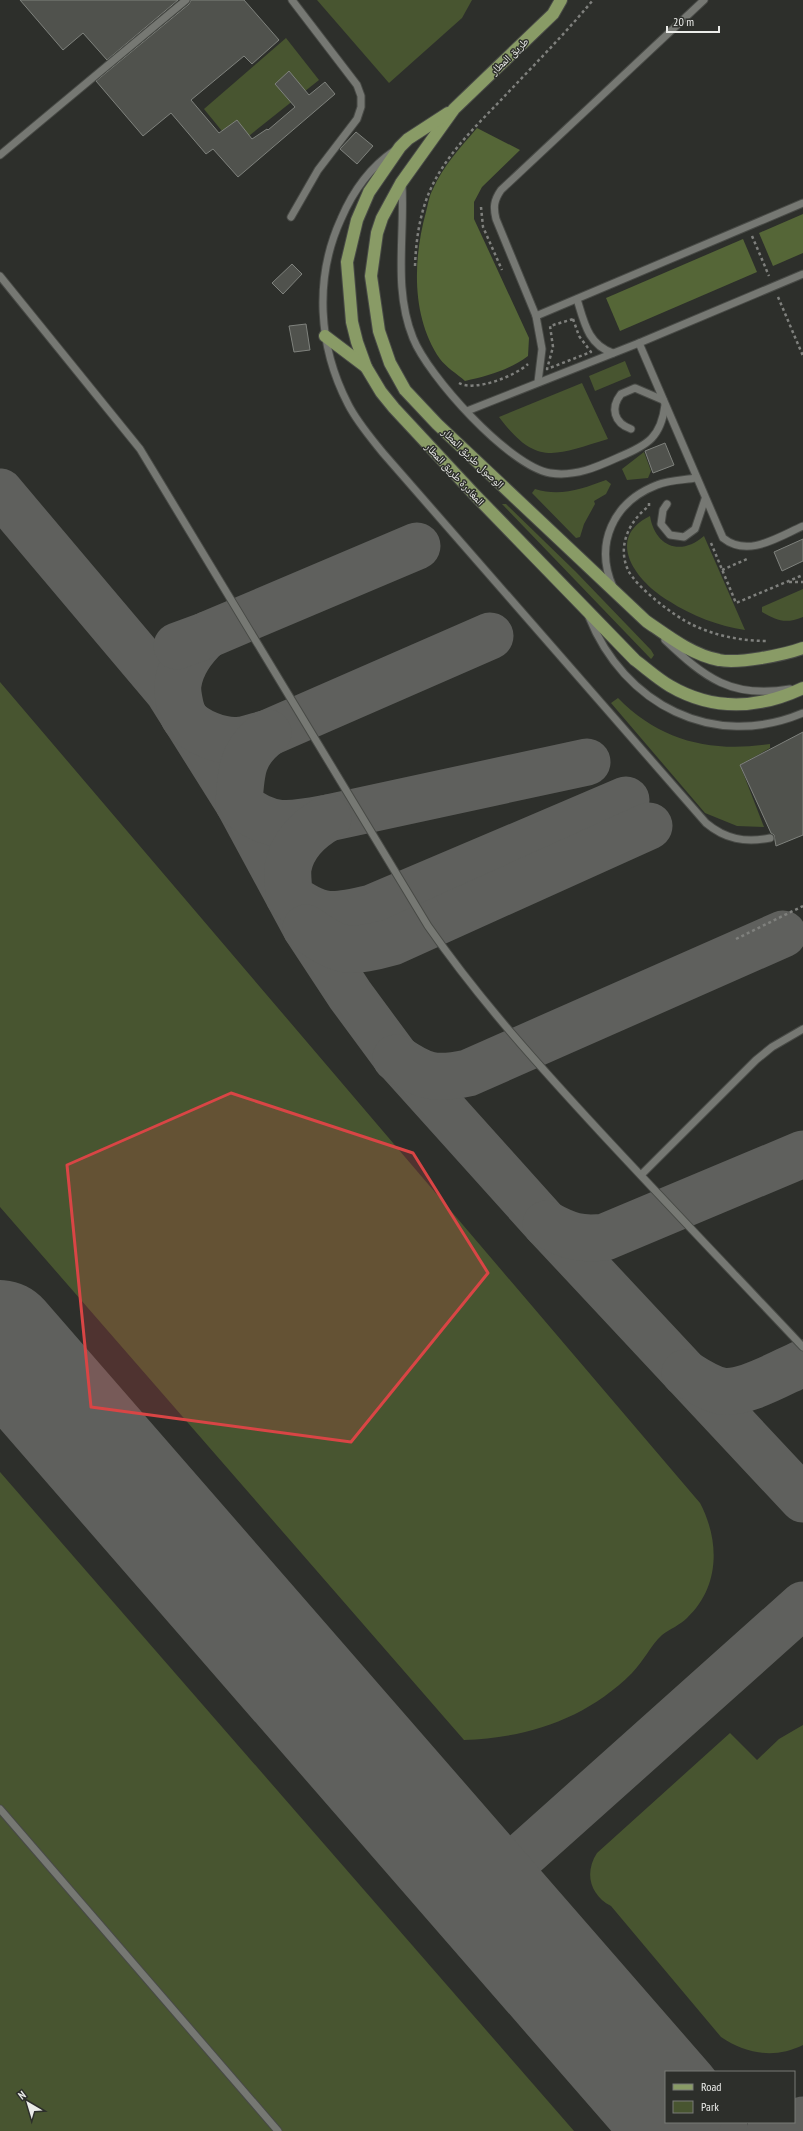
<svg xmlns="http://www.w3.org/2000/svg" width="803" height="2131" font-family="'PT Sans Narrow','Noto Naskh Arabic',sans-serif">
	<style>
		.green { fill: #485530 }
		.forest { fill: #556637 }
		.lines { fill: none; stroke-linecap: round; stroke-linejoin: round }
		.taxiway { stroke: #5f605d; stroke-width: 47 }
		.runway { stroke: #5f605d; stroke-width: 118 }
		.building { fill: #50524d; stroke: #7f827d }
		.lane-casing { stroke: #484a46; stroke-width: 9 }
		.primary-casing { stroke: #484a46; stroke-width: 14 }
		.path { stroke: #7f807d; stroke-width: 2.5; stroke-dasharray: 3 3; stroke-linecap: butt }
		.lane { stroke: #767873; stroke-width: 7 }
		.primary { stroke: #899b66; stroke-width: 12 }
		.marked { fill: #d94545; fill-opacity: 0.2; stroke: #d94545; stroke-width: 3; stroke-linejoin: round }
		.labels { text-anchor: middle; dominant-baseline: central; stroke-width: 3; stroke-linejoin: round; paint-order: stroke }
		.street-label { font-size: 11px; fill: #ebece9; stroke: #2d2f2b }
	</style>
	<rect width="100%" height="100%" fill="#2d2f2b"/>
	<g class="green">
		<polygon points="317,0 472,0 462,18 389,83"/>
		<polygon points="286,38 319,80 235,147 204,109"/>
		<polygon points="625,361 631,376 595,391 589,376"/>
		<path d="M582,383l26,56c-54,16 -71,28 -109,-22z"/>
		<polygon points="644,452 651,471 648,478 627,480 622,469"/>
		<path d="M606,480l5,4 -5,10 -12,7 1,3 -11,20 -4,13 -4,1 -44,-45 3,-4c25,8 47,0 71,-9z"/>
		<polygon points="502,504 506,504 576,572 651,650 654,655 652,658 651,659"/>
		<path d="M650,516c5,30 30,41 54,20l41,94c-26,-4 -53,-14 -76,-29 -31,-18 -66,-62 -19,-85z"/>
		<path d="M803,589v28c-18,7 -25,4 -41,-5v-5z"/>
		<path d="M0,682l700,821c20,38 20,84 -13,115 -7,7 -17,11 -25,17 -11,10 -19,27 -30,38 -46,46 -105,65 -168,67l-464,-533z"/>
		<path d="M618,698c42,43 93,55 152,46v4l-30,17 24,62 -27,-1 -32,-13 -94,-110z"/>
		<polygon points="0,1472 574,2131 0,2131"/>
		<path d="M803,1725v320c-28,14 -57,9 -82,-8l-110,-131c-21,-11 -27,-33 -14,-53l133,-120 27,27 22,-21z"/>
	</g>
	<g class="forest">
		<path d="M477,128l43,22 -38,37 -8,15v17l55,119 -1,18c-19,14 -40,20 -63,25 -8,-7 -19,-14 -25,-22 -29,-42 -27,-100 -14,-147 2,-7 3,-16 7,-23 10,-23 28,-42 44,-61z"/>
		<polygon points="803,214 803,253 773,266 759,233"/>
		<polygon points="743,239 757,272 620,331 606,298"/>
	</g>
	<g class="lines">
		<g class="taxiway">
			<polyline points="0,492 168,691 239,804 306,928 350,995 395,1056 546,1224 803,1499"/>
			<path d="M207,635c-14,13 -26,28 -29,49 -1,8 2,25 6,33 9,15 40,26 58,23 8,-1 18,-5 26,-7l222,-97"/>
			<polyline points="177,646 207,635 417,546"/>
			<path d="M268,733c-27,20 -27,40 -29,71 31,26 52,21 89,14l259,-56"/>
			<path d="M328,818c-19,11 -36,27 -40,50 -1,9 1,19 1,28 33,24 44,21 83,12l254,-108"/>
			<path d="M306,928c36,26 44,25 86,14l257,-116"/>
			<path d="M396,1058c28,19 38,22 72,15l315,-139"/>
			<path d="M546,1224c22,12 34,16 59,13l198,-83"/>
			<path d="M685,1373c11,7 23,15 36,18 23,4 61,-19 82,-28"/>
			<polyline points="482,1892 803,1605"/>
			<polyline points="611,2041 666,2099"/>
			<polyline points="700,2122 708,2126 725,2131"/>
			<polyline points="770,2131 803,2120"/>
		</g>
		<polyline class="runway" points="0,1339 666,2104"/>
	</g>
	<g class="building">
		<polygon points="20,0 178,0 107,60 83,33 63,50"/>
		<polygon points="191,0 244,0 279,40 252,64 244,56 191,100 219,133 237,120 252,139 267,129 268,130 295,107 275,84 289,71 309,95 325,82 335,94 238,177 213,149 206,154 171,113 143,136 96,81 189,4"/>
		<polygon points="356,132 373,146 357,164 340,149"/>
		<polygon points="292,264 302,274 283,294 272,283"/>
		<polygon points="306,324 310,350 294,352 289,326"/>
		<polygon points="665,443 674,465 653,473 645,451"/>
		<polygon points="803,539 803,561 782,571 774,552"/>
		<polygon points="803,732 803,835 776,846 774,835 771,833 740,765"/>
	</g>
	<g class="lines">
		<defs>
			<g id="lane">
				<path d="M704,0l-203,190c-7,10 -8,17 -5,29l40,97 267,-113"/>
				<path d="M394,151c-25,17 -41,40 -53,68 -27,59 -23,127 7,185 9,18 23,34 35,49l323,370c19,16 39,20 64,15"/>
				<polyline points="0,155 186,0"/>
				<path d="M402,185c3,51 -9,104 11,153 15,38 96,128 137,135 25,4 47,-6 69,-16 29,-12 42,-20 46,-52"/>
				<polyline points="291,217 318,170 357,119 361,107 361,96 357,85 292,0"/>
				<path d="M803,274l-164,69 84,195c25,20 55,-1 80,-12"/>
				<path d="M0,276l140,173 288,477c53,76 114,143 176,210 66,71 133,141 199,211"/>
				<path d="M577,299c7,23 11,46 36,54"/>
				<polyline points="536,316 542,349 538,382"/>
				<polyline points="467,411 639,343"/>
				<path d="M631,429c-17,-6 -21,-21 -10,-35l14,-6 28,12"/>
				<polyline points="667,504 663,510 661,524 670,535 684,537 695,529 705,499"/>
				<path d="M613,587c-19,-43 0,-85 44,-102 12,-5 26,-5 39,-7"/>
				<path d="M589,617c35,87 124,134 214,96"/>
				<path d="M665,640c40,38 67,59 125,49"/>
				<polyline points="641,1175 756,1060 772,1047 803,1029"/>
				<polyline points="0,1809 278,2131"/>
			</g>
			<g id="primary">
				<path d="M561,0l-8,14 -99,95 -53,74 -19,35 -5,15 -6,43 8,55 11,32 15,27 32,34 209,197c22,15 46,34 73,39 19,4 65,-5 84,-12"/>
				<path d="M448,113l-40,26 -8,8 -31,45 -12,28 -10,42 5,60 5,20 9,25 15,25 13,16 80,86 161,166c12,9 23,19 35,26 43,25 89,23 133,2"/>
				<polyline points="325,336 366,367"/>
			</g>
		</defs>
		<use href="#lane" class="lane-casing"/>
		<use href="#primary" class="primary-casing"/>
		<g class="path">
			<polyline points="481,207 483,227 502,270"/>
			<polyline points="752,236 769,276"/>
			<path d="M415,266c1,-27 5,-55 17,-80 16,-33 43,-59 68,-85 31,-33 64,-66 93,-101"/>
			<polyline points="778,297 803,356"/>
			<polygon points="573,319 579,336 591,352 547,369 553,347 550,326"/>
			<path d="M459,383c16,9 56,-7 69,-19"/>
			<path d="M649,503v3c-20,15 -32,40 -21,64 8,17 47,47 65,55 23,11 49,16 74,16"/>
			<polyline points="711,543 736,603 803,575"/>
			<polyline points="722,570 747,559"/>
			<polyline points="789,582 803,582"/>
			<polyline points="736,939 803,906"/>
		</g>
		<use href="#lane" class="lane"/>
		<use href="#primary" class="primary"/>
	</g>
	<path class="marked" d="M231,1093l182,60 75,120 -137,169 -260,-35 -24,-242z"/>
	<g class="labels">
		<g class="street-label">
			<text transform="translate(509 56) rotate(-44)">طريق المطار</text>
			<text transform="translate(473 458) rotate(44)">الوصول طريق المطار</text>
			<text transform="translate(455 474) rotate(47)">المغادرة طريق المطار</text>
		</g>
	</g>
	<rect x="665" y="2071" width="130" height="52" fill="#2d2f2b" stroke="#797b77"/>
	<rect x="673" y="2084" width="20" height="6" fill="#899b66" stroke="#797b77"/>
	<text x="701" y="2091" font-size="12" fill="#ebece9">Road</text>
	<rect x="673" y="2101" width="20" height="12" fill="#485530" stroke="#797b77"/>
	<text x="701" y="2111" font-size="12" fill="#ebece9">Park</text>
	<g transform="translate(28 2103) rotate(322)" stroke="#2d2f2b" stroke-width="3" paint-order="stroke">
	<path d="M0-3L7 15L0 10L-7 15Z" fill="#ebece9"/>
	<text y="-6" font-size="11" font-weight="bold" text-anchor="middle" fill="#ebece9">N</text>
	</g>
	<path d="M667 26v6h52v-6" fill="none" stroke="#ebece9" stroke-width="2"/>
	<text x="673" y="26" font-size="12" fill="#ebece9" stroke="#2d2f2b" stroke-width="3" paint-order="stroke">20 m</text>
</svg>
